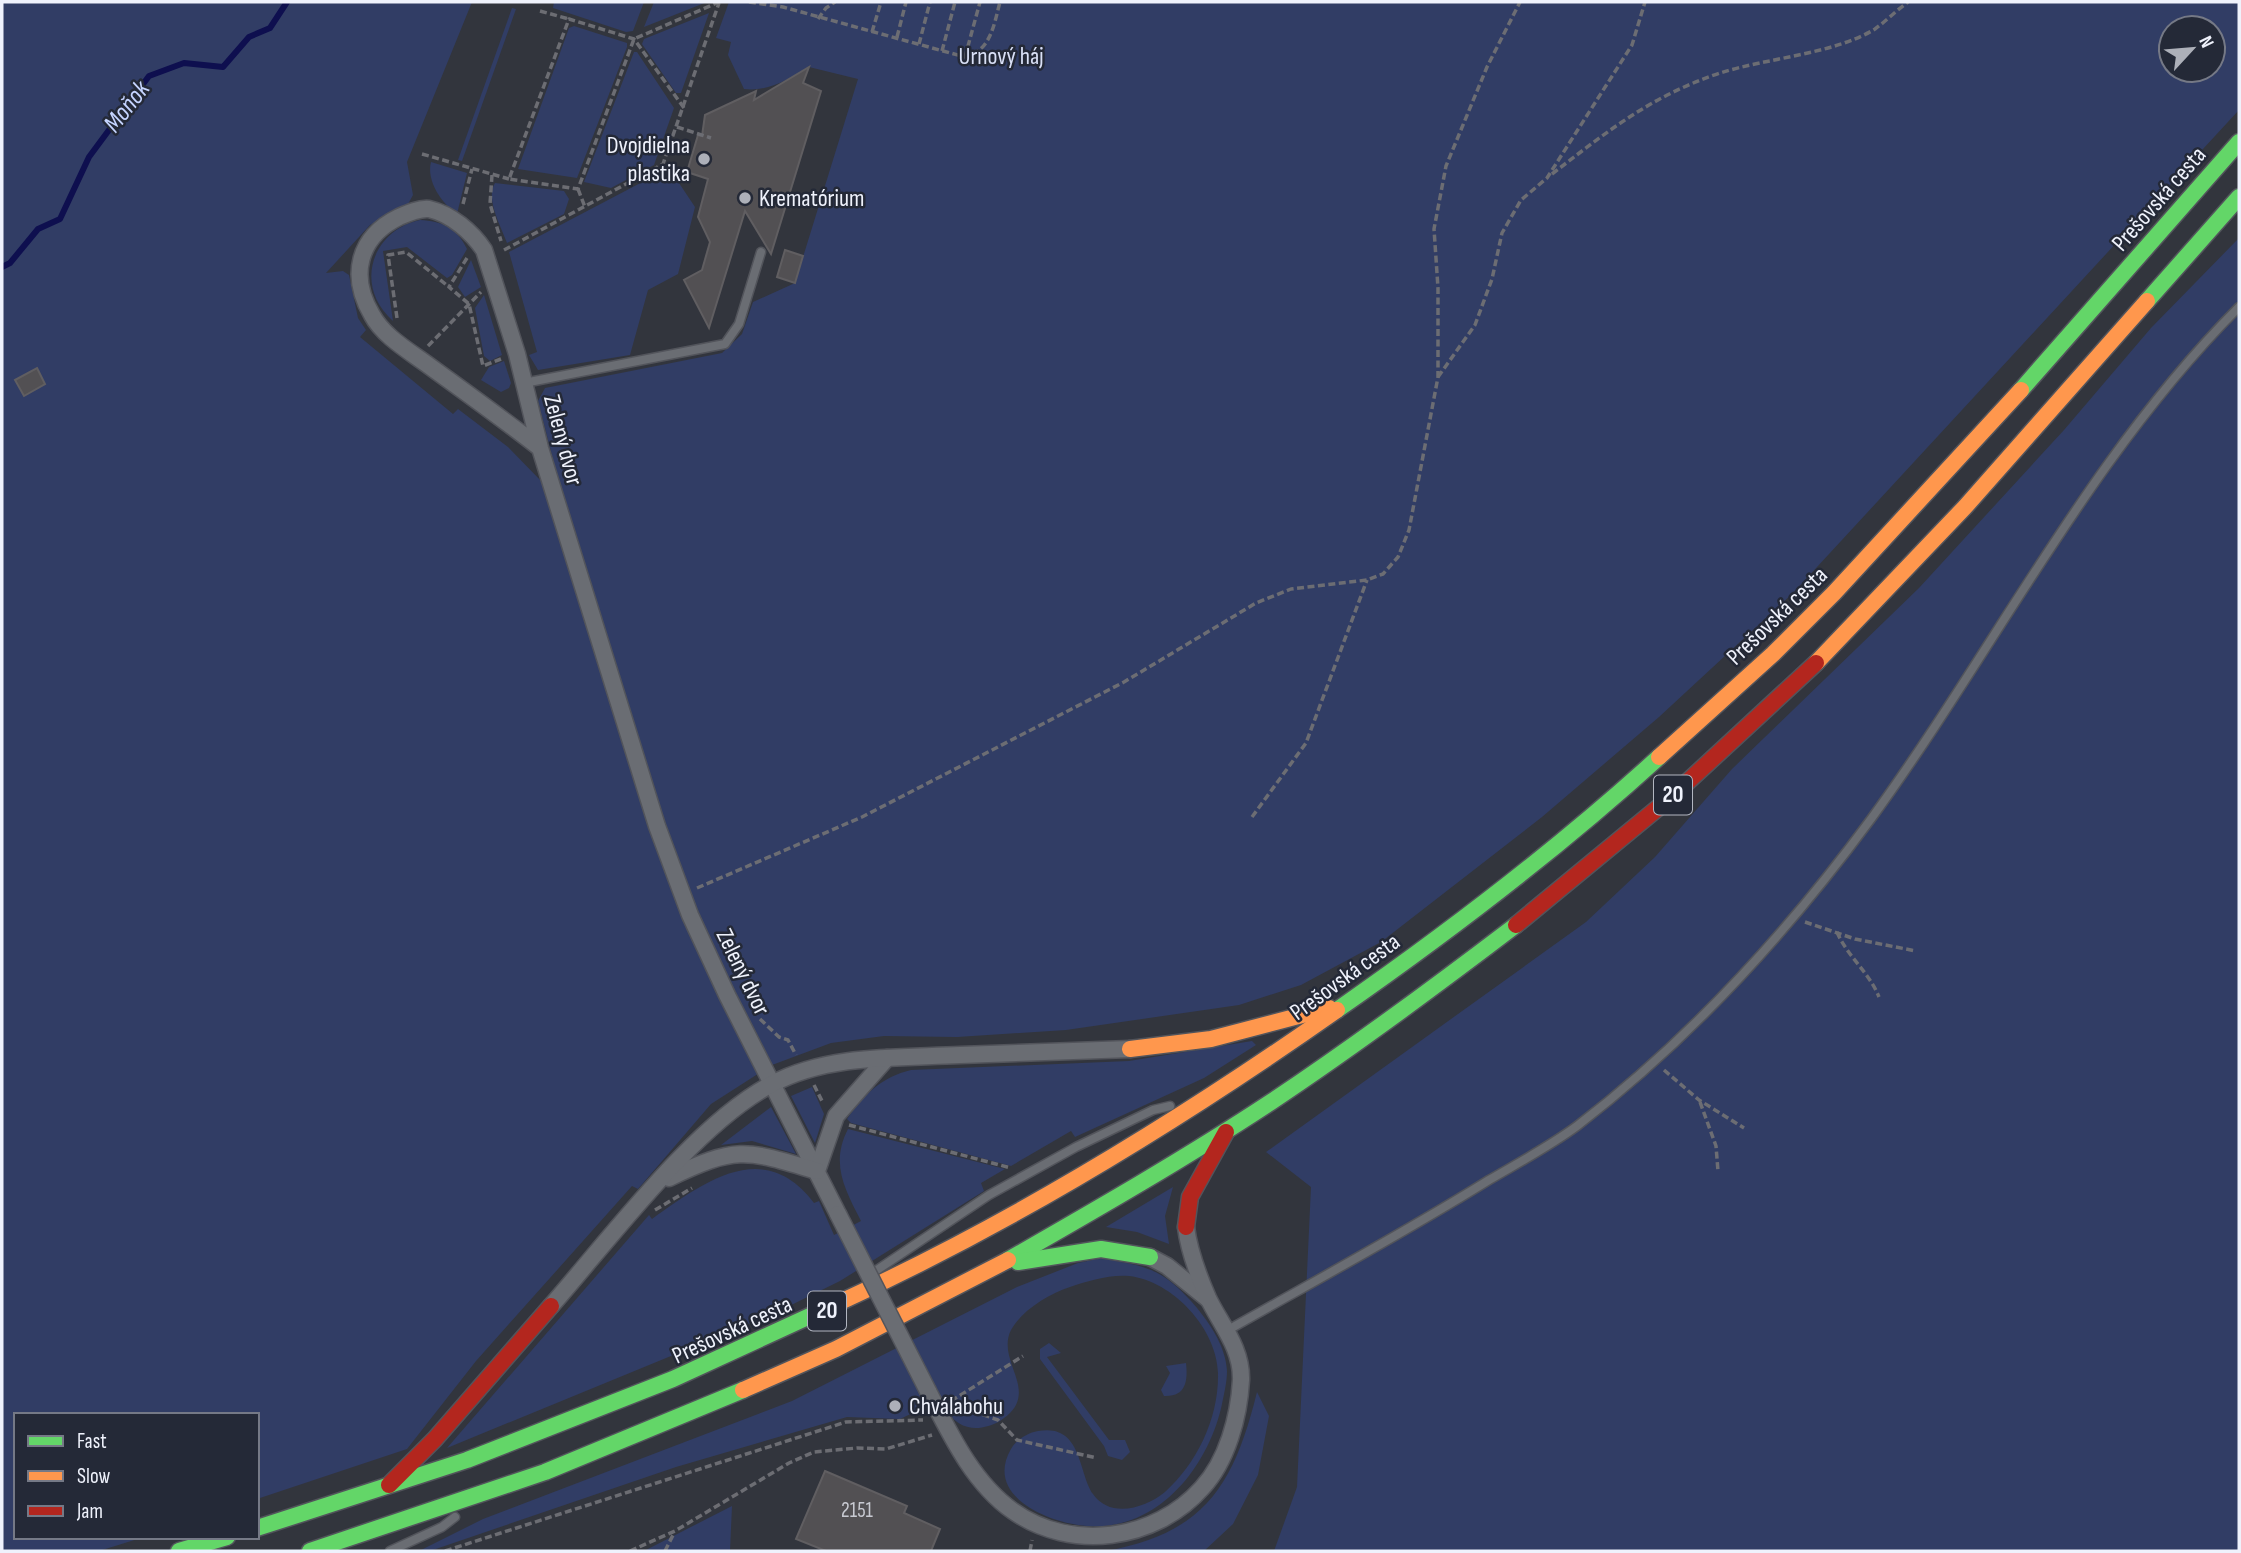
<svg xmlns="http://www.w3.org/2000/svg" width="2241" height="1553" font-family="'Sofia Sans Condensed',sans-serif">
	<style>
		.green { fill: #313d65; fill-rule: evenodd }
		.lines { fill: none; stroke-linecap: round; stroke-linejoin: round }
		.stream { stroke: #0e0f4f; stroke-width: 6 }
		.building { fill: #525053; stroke: #605e61; stroke-width: 2 }
		.lane-casing { stroke: #52545b; stroke-width: 11 }
		.street-casing { stroke: #52545b; stroke-width: 19 }
		.fast-casing { stroke: #52545b; stroke-width: 19 }
		.slow-casing { stroke: #52545b; stroke-width: 19 }
		.jam-casing { stroke: #52545b; stroke-width: 19 }
		.path { stroke: #6c6d73; stroke-width: 3.5; stroke-dasharray: 7 3.5; stroke-linecap: butt }
		.lane { stroke: #6a6d73; stroke-width: 8 }
		.street { stroke: #6a6d73; stroke-width: 16 }
		.fast { stroke: #63d668; stroke-width: 16 }
		.slow { stroke: #ff974d; stroke-width: 16 }
		.jam { stroke: #b3261e; stroke-width: 16 }
		.street-bridge-casing { stroke: #52545b; stroke-width: 19; stroke-linecap: butt }
		.street-bridge { stroke: #6a6d73; stroke-width: 16 }
		.poi-dot { fill: #adb0b9; stroke: #242937; stroke-width: 2.5 }
		.labels { text-anchor: middle; dominant-baseline: central; stroke-width: 5; stroke-linejoin: round; paint-order: stroke }
		.number-label { font-size: 21px; fill: #c8cad2 }
		.shield { fill: #242937; stroke: #b2b6c1; stroke-width: 2 }
		.shield-label { font-size: 23px; font-weight: bold; fill: #eff2fc }
		.park-label { font-size: 24px; fill: #d9e0f6; stroke: #242937 }
		.poi-label { font-size: 24px; fill: #eff2fc; stroke: #242937; text-anchor: start }
		.street-label { font-size: 24px; fill: #eff2fc; stroke: #242937 }
		.water-label { font-size: 26px; font-style: italic; fill: #c5d4fe; stroke: #242937 }
	</style>
	<rect width="100%" height="100%" fill="#32353d"/>
	<g class="green">
		<path d="M2,2h470l-65,160 6,33 -6,11 -37,19 -44,48 17,-2 6,4 9,43 8,12 -6,7 93,77 5,-5 50,38 35,36 13,-12 -18,-70 7,-13 177,-35 20,-19 11,-32 42,-19 63,-204 -49,-12c-20,12 -41,25 -65,22l-16,-34 3,-13 -15,-4 13,-36h1510v108l-446,483 -134,124 -117,100 -161,125 -80,43 -62,20 -173,25 -109,7 -73,-1 -53,7 -59,22 -61,39 -73,85 -6,-3 -156,175 -69,88 -150,50v-84h-241v122h128l-45,14h-97zM2171,28h42v42h-42z"/>
		<polygon points="554,2 644,2 633,31 626,32 553,8"/>
		<polygon points="654,2 707,2 644,27"/>
		<polygon points="512,8 516,9 462,161 458,160"/>
		<polygon points="709,13 681,93 676,93 642,44 644,39"/>
		<polygon points="574,26 627,43 627,47 577,178 518,169 569,28"/>
		<polygon points="634,52 637,52 674,108 654,165 611,188 584,182"/>
		<path d="M431,162l36,11 -10,41c-15,-10 -31,-33 -26,-52z"/>
		<polygon points="669,168 695,207 678,274 648,290 630,355 538,370 529,355 537,352 509,252"/>
		<path d="M495,183l69,8 5,8 -5,15 -57,29c-6,-17 -22,-44 -12,-60z"/>
		<path d="M420,220c22,1 37,8 47,29l-15,26 -5,3 -40,-31 -24,4 10,70c-40,-35 -21,-91 27,-101z"/>
		<polygon points="2239,238 2239,1551 1274,1551 1297,1487 1311,1187 1266,1152 1586,922 1655,857 1732,769 1919,588 2064,430 2151,328"/>
		<polygon points="471,260 481,287 465,297 458,287"/>
		<polygon points="484,295 502,355 490,361 484,356 475,308"/>
		<polygon points="504,361 511,383 509,388 501,392 481,380 489,367"/>
		<path d="M1252,1041l4,4 -52,33 -129,59 -4,-6 -60,35 -160,-43 -4,-4c17,-25 35,-42 64,-49l218,-9z"/>
		<polygon points="812,1087 824,1114 815,1143 791,1096"/>
		<polygon points="771,1107 796,1154 752,1141 721,1145"/>
		<path d="M848,1129l157,40 -24,14 3,8 -144,90 -67,33 -326,134 202,-233 3,4c51,-36 112,-83 162,-16l5,-2 15,34 27,-14c-16,-32 -31,-57 -13,-92z"/>
		<polygon points="1173,1187 1165,1216 1169,1244 1137,1232 1106,1227"/>
		<path d="M1102,1258c15,4 32,5 46,11 16,5 31,19 43,32 16,18 35,44 36,70 0,11 -3,23 -5,33 -14,66 -69,133 -144,121 -35,-5 -93,-31 -67,-76 5,-9 16,-16 27,-18 44,-8 40,41 55,63 17,25 53,14 72,-2 32,-29 54,-74 53,-119 -1,-44 -45,-92 -89,-97 -18,-2 -42,5 -59,11 -21,7 -48,23 -59,43 -16,32 33,63 -11,91 -9,5 -22,9 -32,6 -14,-3 -22,-16 -28,-27l-40,19 -53,-2 -171,50 -246,84h-11l64,-32 309,-118 225,-114 61,-24z"/>
		<polygon points="1049,1343 1061,1353 1047,1357 1109,1440 1125,1440 1130,1452 1122,1460 1108,1456 1104,1446 1040,1359 1040,1349"/>
		<path d="M1186,1363c2,18 0,34 -22,33l-3,-6 9,-17 -4,-7z"/>
		<path d="M1257,1392l12,24 -11,59 -25,49 -29,27h-98c99,-18 128,-66 151,-159z"/>
		<polygon points="732,1506 730,1551 644,1551"/>
	</g>
	<g class="lines">
		<polyline class="stream" points="2,267 10,263 38,229 60,219 89,157 149,76 184,63 223,67 249,37 270,28 287,2"/>
	</g>
	<g class="building">
		<polygon points="809,67 803,83 821,91 771,254 745,211 709,328 684,280 702,270 710,242 698,217 708,179 687,172 698,135 702,136 705,115 756,91 754,100"/>
		<polygon points="785,250 803,256 795,283 777,277"/>
		<polygon points="37,368 45,384 24,396 15,380"/>
		<polygon points="825,1471 907,1506 904,1513 940,1529 931,1551 826,1551 796,1539"/>
	</g>
	<g class="lines">
		<defs>
			<g id="lane">
				<polyline points="524,383 725,344 739,324 761,252"/>
				<polyline points="868,1276 989,1195 1076,1147 1153,1110 1170,1106"/>
				<path d="M1228,1330c87,-49 176,-97 261,-150 29,-17 61,-34 88,-54 112,-86 210,-193 294,-307 124,-170 219,-363 368,-512"/>
				<polyline points="390,1551 442,1527 455,1517"/>
			</g>
			<g id="street">
				<path d="M540,448c-37,-29 -75,-56 -112,-83 -19,-14 -45,-29 -56,-50 -23,-39 -14,-78 27,-98 9,-4 20,-9 30,-8 22,5 43,23 55,41l33,104 23,94 117,378 33,89 37,80 111,219"/>
				<polyline points="817,1171 836,1116 887,1058"/>
				<path d="M669,1178c68,-33 78,-28 148,-7"/>
				<polyline points="1150,1257 1167,1266 1208,1299"/>
				<path d="M551,1306c58,-66 145,-183 221,-222 56,-30 126,-26 188,-29 57,-2 113,-4 170,-6"/>
				<path d="M928,1391c22,43 45,92 85,120 58,41 142,30 189,-23 25,-27 37,-71 39,-108 1,-32 -20,-55 -33,-82 -10,-23 -19,-46 -22,-71"/>
			</g>
			<g id="fast">
				<polyline points="2147,301 2239,197"/>
				<polyline points="2021,390 2239,142"/>
				<path d="M1337,1010c112,-78 221,-161 322,-253"/>
				<path d="M1008,1260c89,-51 178,-102 263,-158 84,-56 165,-116 245,-177"/>
				<polyline points="1018,1262 1101,1249 1150,1257"/>
				<polyline points="257,1528 467,1460 673,1379 836,1304"/>
				<polyline points="179,1551 227,1537"/>
				<polyline points="310,1551 545,1472 743,1390"/>
			</g>
			<g id="slow">
				<polyline points="1816,663 1965,507 2147,301"/>
				<polyline points="1659,757 1773,654 1834,593 2021,390"/>
				<polyline points="1130,1049 1211,1039 1329,1008"/>
				<path d="M836,1304c175,-80 343,-183 501,-294"/>
				<polyline points="743,1390 836,1349 1008,1260"/>
			</g>
			<g id="jam">
				<polyline points="1516,925 1670,798 1816,663"/>
				<polyline points="1186,1227 1190,1197 1226,1132"/>
				<polyline points="389,1485 435,1439 551,1306"/>
			</g>
		</defs>
		<use href="#lane" class="lane-casing"/>
		<use href="#street" class="street-casing"/>
		<use href="#fast" class="fast-casing"/>
		<use href="#slow" class="slow-casing"/>
		<use href="#jam" class="jam-casing"/>
		<g class="path">
			<path d="M749,2l34,5 182,50c26,-6 29,-33 35,-55"/>
			<polyline points="540,11 569,19"/>
			<polyline points="818,19 826,8 835,2"/>
			<polyline points="872,32 881,2"/>
			<polyline points="897,37 906,2"/>
			<polyline points="919,44 930,2"/>
			<polyline points="942,51 955,2"/>
			<polyline points="965,57 980,2"/>
			<polyline points="684,108 634,39 569,19 509,179 578,189 634,39 719,2"/>
			<polyline points="677,127 711,138"/>
			<polyline points="422,154 509,179"/>
			<path d="M1552,174c56,-43 99,-78 168,-101 47,-15 114,-19 155,-44 11,-8 22,-19 33,-27"/>
			<polyline points="492,175 490,204 501,241"/>
			<polyline points="578,189 585,207"/>
			<polyline points="463,204 472,169"/>
			<polyline points="504,250 663,164 719,3"/>
			<polyline points="467,258 449,287 469,304 483,366 501,359"/>
			<polyline points="397,318 388,255 406,252 449,287"/>
			<polyline points="428,346 481,292"/>
			<polyline points="1438,377 1475,325 1492,279 1502,233 1521,200 1547,178 1632,45 1645,2"/>
			<polyline points="1252,817 1306,743 1367,580"/>
			<polyline points="697,888 862,817 1124,682 1256,603 1291,589 1367,580 1383,574 1398,557 1409,530 1438,377 1438,288 1434,229 1446,166 1487,67 1520,2"/>
			<polyline points="1805,922 1855,939 1916,951"/>
			<path d="M1837,932c10,24 32,40 42,65"/>
			<polyline points="760,1019 779,1037 788,1040 796,1055"/>
			<polyline points="1664,1070 1699,1100 1744,1128"/>
			<polyline points="814,1085 823,1103"/>
			<polyline points="1700,1102 1716,1146 1718,1171"/>
			<polyline points="849,1125 1011,1168"/>
			<polyline points="655,1210 692,1188"/>
			<polyline points="951,1401 1023,1356"/>
			<polyline points="953,1404 998,1420 1017,1440 1097,1458"/>
			<polyline points="445,1551 846,1422 923,1420"/>
			<polyline points="630,1551 675,1531 789,1463 814,1452 857,1448 886,1449 932,1435"/>
			<polyline points="665,1551 674,1533"/>
			<polyline points="1030,1551 1032,1540"/>
		</g>
		<use href="#lane" class="lane"/>
		<use href="#street" class="street"/>
		<use href="#fast" class="fast"/>
		<use href="#slow" class="slow"/>
		<use href="#jam" class="jam"/>
		<defs>
			<polyline id="street-bridge" points="838,1214 928,1391"/>
		</defs>
		<use href="#street-bridge" class="street-bridge-casing"/>
		<use href="#street-bridge" class="street-bridge"/>
	</g>
	<g class="poi-dot">
		<circle cx="704" cy="159" r="7"/>
		<circle cx="745" cy="198" r="7"/>
		<circle cx="895" cy="1406" r="7"/>
	</g>
	<g class="labels">
		<g class="number-label">
			<text x="857" y="1510">2151</text>
		</g>
		<g class="shield">
			<rect x="1654" y="775.5" width="38" height="39" rx="5"/>
			<rect x="808" y="1291.5" width="38" height="39" rx="5"/>
		</g>
		<g class="shield-label">
			<text x="1673" y="795">20</text>
			<text x="827" y="1311">20</text>
		</g>
		<g class="park-label">
			<text x="1001" y="56">Urnový háj</text>
		</g>
		<g class="poi-label">
			<text x="690" y="145" text-anchor="end">Dvojdielna<tspan x="690" dy="28">plastika</tspan></text>
			<text x="759" y="198">Krematórium</text>
			<text x="909" y="1406">Chválabohu</text>
		</g>
		<g class="street-label">
			<text transform="translate(2159 199) rotate(-49)">Prešovská cesta</text>
			<text transform="translate(563 440) rotate(75)">Zelený dvor</text>
			<text transform="translate(1777 616) rotate(-44)">Prešovská cesta</text>
			<text transform="translate(743 972) rotate(64)">Zelený dvor</text>
			<text transform="translate(1345 977) rotate(-36)">Prešovská cesta</text>
			<text transform="translate(732 1330) rotate(-25)">Prešovská cesta</text>
		</g>
		<g class="water-label">
			<text transform="translate(127 107) rotate(-52)">Moňok</text>
		</g>
	</g>
	<rect width="2241" height="1553" fill="none" stroke="#eff2fc" stroke-width="7"/>
	<rect x="14" y="1413" width="245" height="126" fill="#242937" stroke="#757986" stroke-width="2"/>
	<rect x="28" y="1436" width="35" height="10" fill="#63d668" stroke="#757986" stroke-width="2"/>
	<text x="77" y="1448" font-size="21" fill="#eff2fc">Fast</text>
	<rect x="28" y="1471" width="35" height="10" fill="#ff974d" stroke="#757986" stroke-width="2"/>
	<text x="77" y="1483" font-size="21" fill="#eff2fc">Slow</text>
	<rect x="28" y="1506" width="35" height="10" fill="#b3261e" stroke="#757986" stroke-width="2"/>
	<text x="77" y="1518" font-size="21" fill="#eff2fc">Jam</text>
	<g transform="translate(2192 49) rotate(64)"><circle r="33" fill="#242937" stroke="#757986" stroke-width="2"/>
	<path d="M0-5L12 26L0 18L-12 26Z" fill="#adb0b9"/>
	<text y="-10" font-size="19" font-weight="bold" text-anchor="middle" fill="#eff2fc">N</text>
	</g>
</svg>
